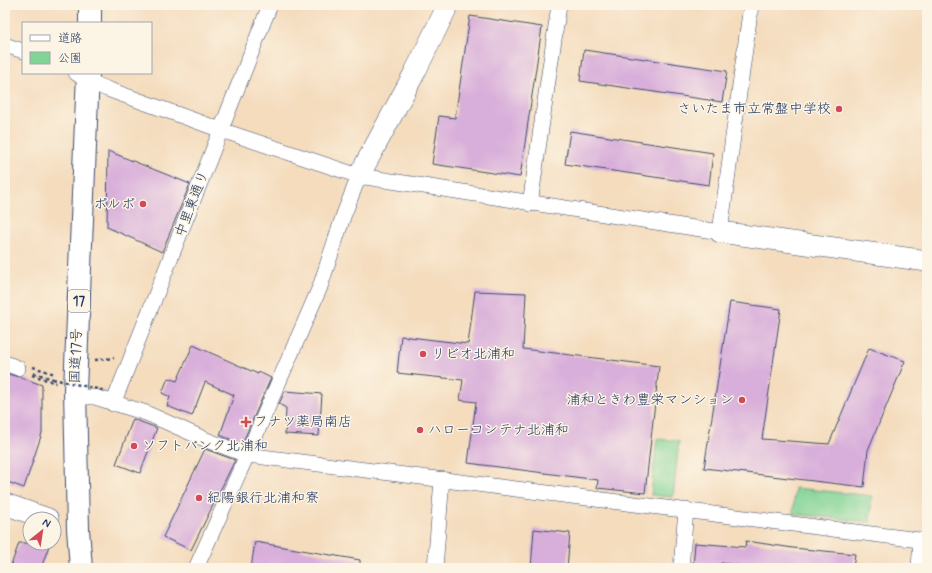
<svg xmlns="http://www.w3.org/2000/svg" width="932" height="573" font-family="Mynerve,'Klee One',sans-serif">
	<style>
		.green { fill: #82d496; stroke: #4e827a }
		.building { fill: #d8aeda }
		.lines { fill: none; stroke-linecap: round; stroke-linejoin: round }
		.street-casing { stroke: #3c496c; stroke-width: 16 }
		.secondary-casing { stroke: #3c496c; stroke-width: 22 }
		.highway-casing { stroke: #3c496c; stroke-width: 24 }
		.path { stroke: #3c496c; stroke-width: 2.5; stroke-dasharray: 3 3; stroke-linecap: butt }
		.street { stroke: #fff; stroke-width: 15 }
		.secondary { stroke: #fff; stroke-width: 21 }
		.highway { stroke: #fff; stroke-width: 22 }
		.path-bridge { stroke: #3c496c; stroke-width: 2.5; stroke-dasharray: 3 3; stroke-linecap: butt }
		.poi-dot { fill: #d1495b; stroke: #fcf5e5; stroke-width: 1.5 }
		.labels { text-anchor: middle; dominant-baseline: central; stroke-width: 3; stroke-linejoin: round; paint-order: stroke }
		.shield { fill: #fcf5e5; stroke: #5e6a86; stroke-width: 1 }
		.shield-label { font-size: 13px; font-weight: bold; fill: #1b2f5e }
		.poi-label { font-size: 14px; fill: #1b2f5e; stroke: #fcf5e5; text-anchor: start }
		.street-label { font-size: 14px; fill: #1b2f5e; stroke: #fcf5e5 }
	</style>
	<rect width="100%" height="100%" fill="#fcf5e5"/>
	<filter id="ink" filterUnits="userSpaceOnUse"><feTurbulence type="fractalNoise" baseFrequency=".025" numOctaves="2"/><feDisplacementMap in="SourceGraphic" scale="8" xChannelSelector="R" yChannelSelector="G"/><feConvolveMatrix kernelMatrix="1 2 1 2 8 2 1 2 1" color-interpolation-filters="sRGB"/></filter>
	<filter id="wash" filterUnits="userSpaceOnUse"><feTurbulence type="fractalNoise" baseFrequency=".012" numOctaves="4" result="noise"/><feDisplacementMap in="SourceGraphic" scale="16" xChannelSelector="R" yChannelSelector="G"/><feGaussianBlur stdDeviation="0.9" result="paint"/><feColorMatrix in="noise" values="0 0 0 0 0 0 0 0 0 0 0 0 0 0 0 0 0 1.4 0 .05"/><feComposite in="paint" operator="in"/></filter>
	<g filter="url(#wash)">
		<rect width="100%" height="100%" fill="#f4dcbd"/>
		<g class="green">
			<polygon points="657,439 679,441 673,497 651,495"/>
			<polygon points="795,488 872,496 870,522 793,514"/>
		</g>
		<g id="blocks">
			<g class="building">
				<polygon points="470,16 542,27 520,177 432,164 439,116 455,118"/>
				<polygon points="584,50 727,71 722,102 580,81"/>
				<polygon points="570,131 713,153 709,185 565,164"/>
				<polygon points="108,151 190,184 162,252 107,227"/>
				<polygon points="475,291 526,293 523,349 659,366 645,493 597,488 598,480 468,463 476,402 460,400 463,380 397,373 401,336 468,344"/>
				<polygon points="730,302 781,309 762,439 829,444 869,348 905,361 868,450 864,487 704,468"/>
				<polygon points="193,345 258,374 259,372 271,378 242,444 220,435 234,395 205,382 192,416 167,406 170,397 162,393 168,378 177,381"/>
				<polygon points="8,374 15,376 20,377 42,385 42,433 24,488 5,481 5,381"/>
				<polygon points="285,391 322,394 319,436 285,434 286,408 279,404"/>
				<polygon points="133,419 157,428 140,473 116,464"/>
				<polygon points="205,449 235,460 191,550 163,537"/>
				<polygon points="534,529 570,533 567,568 531,568"/>
				<polygon points="746,541 793,548 855,554 853,568 759,568 721,563 720,568 693,568 695,543 745,547"/>
				<polygon points="255,542 360,560 360,568 251,568"/>
				<polygon points="19,543 50,543 41,568 10,568"/>
			</g>
		</g>
	</g>
	<g filter="url(#ink)">
		<use href="#blocks" fill-opacity="0" stroke="#3c496c" stroke-width="1"/>
		<g class="lines">
			<defs>
				<g id="street">
					<polyline points="5,45 23,51"/>
					<polyline points="76,73 88,81 107,89 221,130 359,176 720,232 751,5"/>
					<polyline points="530,204 559,5"/>
					<polyline points="5,363 18,368"/>
					<polyline points="75,397 95,397 146,413 209,441 247,455 927,541"/>
					<polyline points="113,404 270,5"/>
					<polyline points="196,568 247,455 320,287 344,214 359,176"/>
					<polyline points="435,568 442,479"/>
					<polyline points="681,568 686,510"/>
					<polyline points="919,568 921,540"/>
				</g>
				<g id="secondary">
					<polyline points="359,176 415,72 448,5"/>
					<polyline points="720,232 927,261"/>
					<polyline points="5,504 48,519"/>
				</g>
				<g id="highway">
					<polyline points="90,23 90,5"/>
					<polyline points="81,568 78,529 75,390 88,73"/>
				</g>
			</defs>
			<use href="#street" class="street-casing"/>
			<use href="#secondary" class="secondary-casing"/>
			<use href="#highway" class="highway-casing"/>
			<g class="path">
				<polyline points="95,360 114,358"/>
				<polyline points="33,367 55,374"/>
				<polyline points="34,373 53,379"/>
				<polyline points="32,375 56,383"/>
			</g>
			<use href="#street" class="street"/>
			<use href="#secondary" class="secondary"/>
			<use href="#highway" class="highway"/>
			<polyline class="path-bridge" points="53,379 106,391"/>
		</g>
	</g>
	<g class="poi-dot">
		<circle cx="839" cy="109" r="4"/>
		<circle cx="143" cy="204" r="4"/>
		<circle cx="423" cy="354" r="4"/>
		<circle cx="742" cy="400" r="4"/>
		<path d="M244 416h4v4h4v4h-4v4h-4v-4h-4v-4h4z"/>
		<circle cx="420" cy="430" r="4"/>
		<circle cx="134" cy="446" r="4"/>
		<circle cx="199" cy="498" r="4"/>
	</g>
	<g class="labels">
		<rect class="shield" x="68" y="290" width="22" height="22" rx="3"/>
		<g class="shield-label">
			<text x="79" y="301">17</text>
		</g>
		<g class="poi-label">
			<text x="831" y="109" text-anchor="end">さいたま市立常盤中学校</text>
			<text x="135" y="204" text-anchor="end">ボルボ</text>
			<text x="431" y="354">リビオ北浦和</text>
			<text x="734" y="400" text-anchor="end">浦和ときわ豊栄マンション</text>
			<text x="254" y="422">フナツ薬局南店</text>
			<text x="428" y="430">ハローコンテナ北浦和</text>
			<text x="142" y="446">ソフトバンク北浦和</text>
			<text x="207" y="498">紀陽銀行北浦和寮</text>
		</g>
		<g class="street-label">
			<text transform="translate(192 204) rotate(-69)">中里東通り</text>
			<text transform="translate(76 356) rotate(-88)">国道17号</text>
		</g>
	</g>
	<rect width="932" height="573" fill="none" stroke="#fcf5e5" stroke-width="20"/>
	<rect x="22" y="22" width="130" height="52" fill="#fcf5e5" stroke="#a2a6af"/>
	<rect x="30" y="35" width="20" height="6" fill="#ffffff" stroke="#a2a6af"/>
	<text x="58" y="42" font-size="12" fill="#1b2f5e">道路</text>
	<rect x="30" y="52" width="20" height="12" fill="#82d496" stroke="#a2a6af"/>
	<text x="58" y="62" font-size="12" fill="#1b2f5e">公園</text>
	<g transform="translate(42 531) rotate(30)"><circle r="19" fill="#fcf5e5" stroke="#a2a6af"/>
	<path d="M0-3L7 15L0 10L-7 15Z" fill="#d1495b"/>
	<text y="-6" font-size="11" font-weight="bold" text-anchor="middle" fill="#1b2f5e">N</text>
	</g>
</svg>
